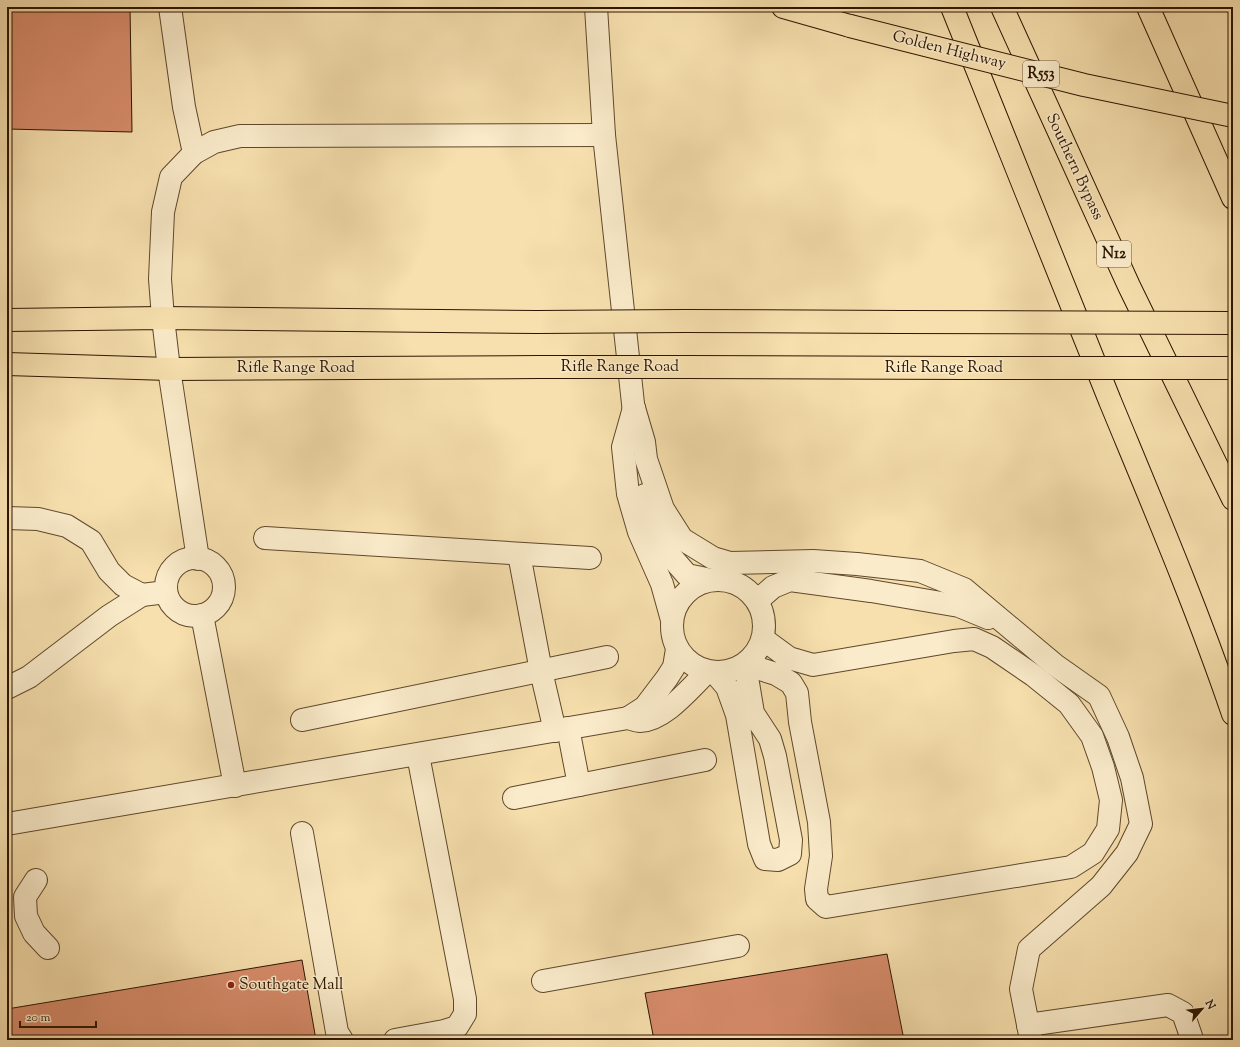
<svg xmlns="http://www.w3.org/2000/svg" width="1240" height="1047" font-family="'Sorts Mill Goudy',serif">
	<style>
		.building { fill: #d78c6b; stroke: #2c1500 }
		.lines { fill: none; stroke-linecap: round; stroke-linejoin: round }
		.minor-casing { stroke: #5f482c; stroke-width: 24 }
		.major-casing { stroke: #2c1500; stroke-width: 24 }
		.highway-casing { stroke: #2c1500; stroke-width: 24 }
		.minor { stroke: #faebca; stroke-width: 22 }
		.major { stroke: #f7e0ae; stroke-width: 22 }
		.highway { stroke: #f7e0ae; stroke-width: 22 }
		.major-bridge-casing { stroke: #2c1500; stroke-width: 24; stroke-linecap: butt }
		.major-bridge { stroke: #f7e0ae; stroke-width: 22 }
		.poi-dot { fill: #8f2418; stroke: #faebca; stroke-width: 1.5 }
		.labels { text-anchor: middle; dominant-baseline: central; stroke-width: 3; stroke-linejoin: round; paint-order: stroke }
		.shield { fill: #faebca; stroke: #6a553d; stroke-width: 1 }
		.shield-label { font-size: 15px; font-weight: bold; fill: #2c1500 }
		.street-label { font-size: 16px; fill: #2c1500; stroke: #faebca }
		.poi-label { font-size: 16px; fill: #2c1500; stroke: #faebca; text-anchor: start }
	</style>
	<rect width="100%" height="100%" fill="#f7e0ae"/>
	<filter id="stains"><feTurbulence type="fractalNoise" baseFrequency=".005" numOctaves="4"/><feColorMatrix values="0 0 0 0 .2 0 0 0 0 .09 0 0 0 0 .02 0 0 0 .5 -.17"/></filter>
	<radialGradient id="worn" r=".72"><stop offset=".6" stop-color="#630" stop-opacity="0"/><stop offset="1" stop-color="#630" stop-opacity=".3"/></radialGradient>
	<g class="building">
		<polygon points="7,7 130,7 132,132 7,129"/>
		<polygon points="887,954 904,1040 654,1040 645,993"/>
		<polygon points="302,960 316,1040 10,1040 7,1023 7,1009"/>
	</g>
	<g class="lines">
		<defs>
			<g id="minor">
				<polyline points="170,7 184,107 194,153"/>
				<polyline points="596,7 604,135 635,422"/>
				<polyline points="634,408 644,442 646,459 663,509 682,539 713,558 730,563 813,561 857,564 920,571 964,589 1055,665 1099,696 1118,737 1132,778 1141,824 1127,853 1101,886 1029,949 1021,989 1031,1040"/>
				<polyline points="634,408 623,447 628,494 639,532 662,584 672,620"/>
				<polyline points="645,495 660,544 687,575 711,580"/>
				<polyline points="7,518 38,519 67,526 91,541 109,571 123,585 142,595"/>
				<polyline points="265,538 590,558"/>
				<polyline points="519,554 541,671 555,731"/>
				<circle cx="195" cy="587" r="29"/>
				<polyline points="198,559 169,369 163,318 160,279 163,212 171,177 194,153 214,142 240,136 604,135"/>
				<circle cx="718" cy="626" r="46"/>
				<polyline points="757,601 773,587 790,580 871,591 959,606 988,618"/>
				<polyline points="202,615 235,786"/>
				<polyline points="750,660 760,669 776,674 791,683 797,693 800,722 819,822 821,856 816,889 817,899 826,907 1071,867 1093,853 1108,829 1111,800 1103,767 1092,736 1069,704 1033,675 992,647 974,639 954,641 813,665 789,658 763,639"/>
				<polyline points="715,673 727,687 737,715 759,844 765,859 778,860 790,854 791,840 775,756 770,739 753,713 745,665"/>
				<polyline points="7,688 29,677 109,616 142,595 166,592"/>
				<polyline points="628,718 645,707 667,678 674,667 677,649"/>
				<polyline points="302,720 607,657"/>
				<polyline points="568,728 579,785"/>
				<polyline points="514,798 705,760"/>
				<path d="M7,824l621,-106c4,1 8,3 12,3 25,-1 50,-33 67,-49"/>
				<polyline points="302,833 337,1032 342,1040"/>
				<polyline points="36,880 25,897 26,916 34,933 48,948"/>
				<polyline points="543,981 738,946"/>
				<polyline points="1028,1025 1168,1005 1183,1013 1191,1036 1188,1040"/>
				<polyline points="395,1040 444,1031 457,1027 465,1014 465,999 418,755"/>
			</g>
			<g id="major">
				<polyline points="783,7 850,26"/>
				<polyline points="7,320 163,318 537,322"/>
				<polyline points="684,321 901,322"/>
				<polyline points="7,364 169,369 540,367"/>
				<polyline points="685,367 967,368"/>
			</g>
			<g id="highway">
				<path d="M952,7c52,132 105,263 158,394 43,104 87,207 123,313"/>
				<polyline points="1002,7 1129,286 1233,499"/>
				<polyline points="1148,7 1233,198"/>
			</g>
		</defs>
		<use href="#minor" class="minor-casing"/>
		<use href="#major" class="major-casing"/>
		<use href="#highway" class="highway-casing"/>
		<use href="#minor" class="minor"/>
		<use href="#major" class="major"/>
		<use href="#highway" class="highway"/>
		<defs>
			<g id="major-bridge">
				<polyline points="850,26 1084,85 1233,116"/>
				<polyline points="537,322 684,321"/>
				<polyline points="901,322 1233,323"/>
				<polyline points="540,367 685,367"/>
				<polyline points="967,368 1233,368"/>
			</g>
		</defs>
		<use href="#major-bridge" class="major-bridge-casing"/>
		<use href="#major-bridge" class="major-bridge"/>
	</g>
	<circle class="poi-dot" cx="231" cy="985" r="4"/>
	<g class="labels">
		<g class="shield">
			<rect x="1023" y="61" width="36" height="26" rx="3"/>
			<rect x="1097" y="241" width="34" height="26" rx="3"/>
		</g>
		<g class="shield-label">
			<text x="1041" y="74">R553</text>
			<text x="1114" y="254">N12</text>
		</g>
		<g class="street-label">
			<text transform="translate(949 51) rotate(14)">Golden Highway</text>
			<text transform="translate(1074 167) rotate(65)">Southern Bypass</text>
			<text x="620" y="367">Rifle Range Road</text>
			<text x="296" y="368">Rifle Range Road</text>
			<text x="944" y="368">Rifle Range Road</text>
		</g>
		<g class="poi-label">
			<text x="239" y="985">Southgate Mall</text>
		</g>
	</g>
	<rect width="1240" height="1047" fill="none" stroke="#f7e0ae" stroke-width="24"/>
	<rect x="8" y="8" width="1224" height="1031" fill="none" stroke="#2c1500" stroke-width="2"/>
	<rect x="12" y="12" width="1216" height="1023" fill="none" stroke="#2c1500"/>
	<g transform="translate(1202 1009) rotate(62)" stroke="#faebca" stroke-width="3" paint-order="stroke">
	<path d="M0-3L7 15L0 10L-7 15Z" fill="#2c1500"/>
	<text y="-6" font-size="11" font-weight="bold" text-anchor="middle" fill="#2c1500">N</text>
	</g>
	<path d="M20 1021v6h76v-6" fill="none" stroke="#2c1500" stroke-width="2"/>
	<text x="26" y="1021" font-size="12" fill="#2c1500" stroke="#faebca" stroke-width="3" paint-order="stroke">20 m</text>
	<rect width="100%" height="100%" filter="url(#stains)"/>
	<rect width="100%" height="100%" fill="url(#worn)"/>
</svg>
